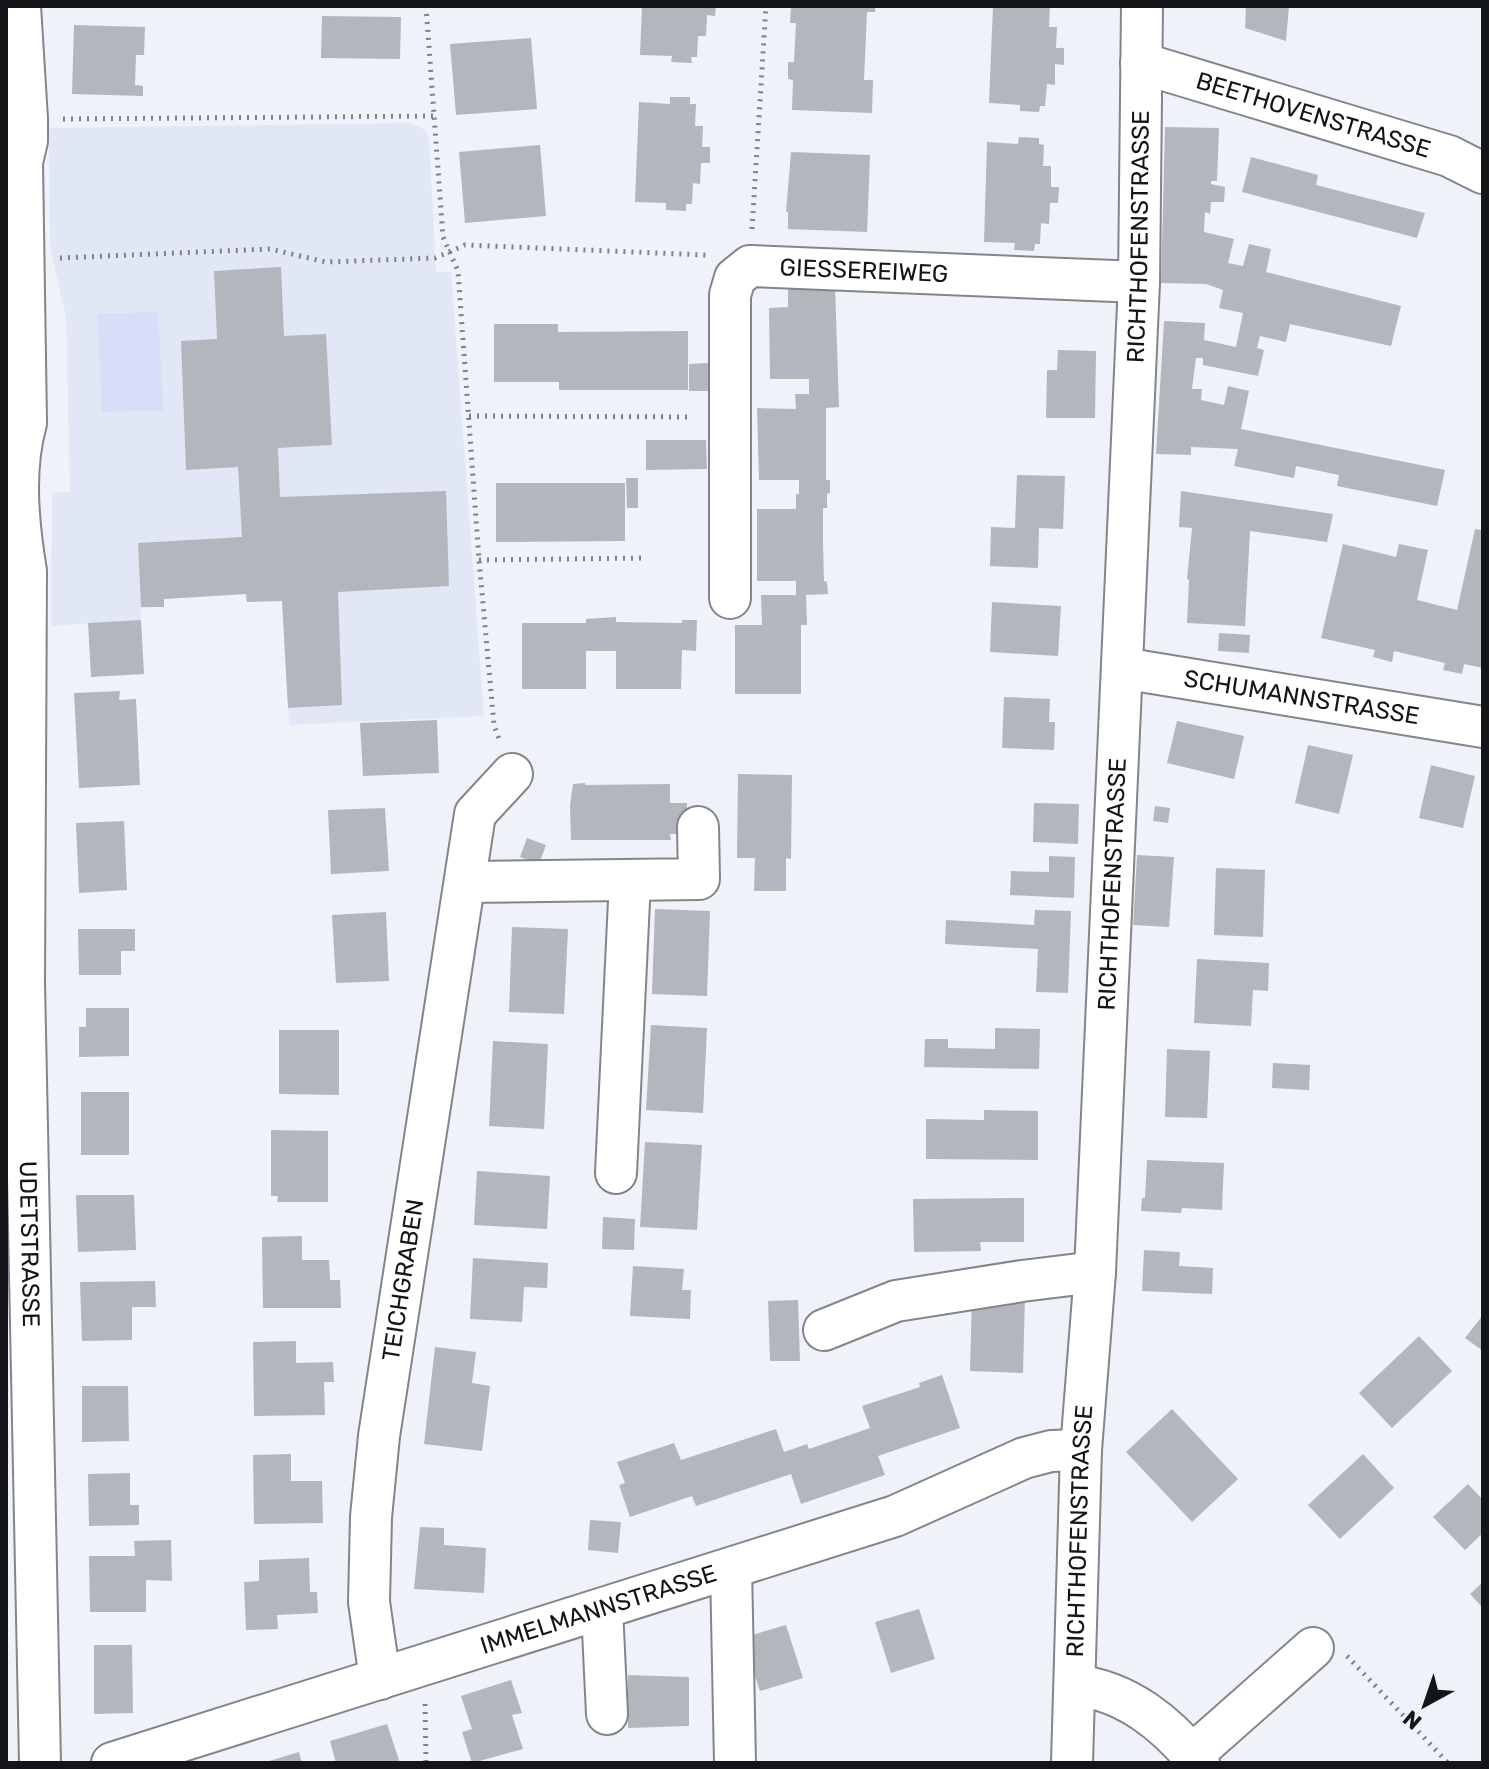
<svg xmlns="http://www.w3.org/2000/svg" width="1489" height="1769" font-family="Rubik,sans-serif">
	<style>
		.built { fill: #e2e7f5 }
		.green { fill: #d6def8 }
		.building { fill: #b4b6bd }
		.lines { fill: none; stroke-linecap: round; stroke-linejoin: round }
		.minor-casing { stroke: #83858b; stroke-width: 44 }
		.path { stroke: #7e8085; stroke-width: 5; stroke-dasharray: 2 6; stroke-linecap: butt }
		.minor { stroke: #fff; stroke-width: 40 }
		.labels { text-anchor: middle; dominant-baseline: central; stroke-width: 8; stroke-linejoin: round; paint-order: stroke }
		.street-label { font-size: 24px; fill: #141518; stroke: #f0f2f9 }
	</style>
	<rect width="100%" height="100%" fill="#f0f2f9"/>
	<polygon class="built" points="410,123 426,130 429,137 436,272 451,272 484,716 289,725 282,601 247,602 245,594 164,599 164,607 141,608 141,620 51,626 52,493 70,492 66,318 50,246 49,128"/>
	<polygon class="green" points="158,312 163,410 102,412 97,314"/>
	<g class="building">
		<polygon points="642,6 716,6 715,16 707,15 706,36 698,36 697,57 691,57 692,63 671,62 672,56 640,55"/>
		<polygon points="791,6 875,6 875,12 867,12 864,80 873,80 872,113 792,110 793,80 788,79 788,62 794,62 796,23 790,23"/>
		<polygon points="993,6 1050,6 1049,27 1057,27 1056,48 1064,48 1064,65 1055,64 1055,85 1047,84 1045,106 1040,106 1039,112 1020,111 1020,105 989,103"/>
		<polygon points="1246,6 1289,6 1286,41 1245,28"/>
		<polygon points="322,16 401,17 400,59 321,58"/>
		<polygon points="74,25 145,27 144,55 136,55 135,85 143,86 143,96 72,94"/>
		<polygon points="531,38 537,109 456,115 450,44"/>
		<polygon points="670,97 690,97 690,104 696,104 695,126 703,126 702,147 710,147 710,163 701,163 700,184 693,183 692,204 686,204 686,211 666,210 666,203 635,202 639,102 670,104"/>
		<polygon points="1165,127 1219,128 1217,181 1211,181 1211,184 1225,187 1224,202 1211,202 1210,214 1205,212 1204,232 1234,239 1228,263 1243,266 1249,244 1271,249 1266,272 1401,306 1391,346 1290,324 1286,342 1260,336 1257,348 1264,350 1258,376 1203,365 1203,358 1196,358 1192,389 1202,389 1201,400 1224,405 1228,386 1249,391 1241,429 1445,470 1437,506 1337,486 1339,475 1296,466 1294,478 1234,466 1238,449 1191,447 1191,455 1156,454 1164,321 1205,323 1204,340 1236,347 1243,313 1219,308 1223,290 1206,284 1161,283"/>
		<polygon points="1019,137 1039,138 1039,144 1044,145 1043,166 1051,166 1051,187 1059,187 1058,203 1050,203 1049,224 1041,223 1040,244 1035,244 1034,251 1014,250 1015,243 984,242 987,142 1018,144"/>
		<polygon points="540,145 546,216 465,223 459,152"/>
		<polygon points="791,152 870,155 867,232 788,229 788,212 786,212"/>
		<polygon points="1251,157 1318,175 1316,185 1425,213 1417,238 1242,192"/>
		<polygon points="281,267 284,336 326,334 332,445 278,448 280,497 446,491 449,586 338,592 342,705 288,708 282,601 247,602 246,594 164,599 164,607 141,607 138,543 242,537 238,467 186,470 181,341 217,339 214,271"/>
		<polygon points="835,286 839,407 826,408 826,480 830,480 830,493 827,494 827,508 823,508 823,543 824,581 827,582 828,594 806,595 807,625 801,625 801,694 735,694 735,625 762,625 761,595 796,595 796,581 757,581 757,509 796,509 796,494 799,494 799,480 759,480 757,408 796,409 795,394 809,394 809,379 770,379 769,308 788,307 788,287"/>
		<polygon points="494,324 558,324 558,332 688,331 688,390 559,390 559,382 494,382"/>
		<polygon points="1058,350 1096,351 1095,418 1046,418 1047,370 1057,370"/>
		<polygon points="709,363 709,391 689,391 689,364"/>
		<polygon points="646,440 706,440 707,469 646,470"/>
		<polygon points="1017,475 1065,476 1063,529 1039,528 1038,568 990,566 991,527 1015,528"/>
		<polygon points="626,478 638,478 638,508 627,508"/>
		<polygon points="496,483 625,483 625,541 496,542"/>
		<polygon points="1181,491 1333,514 1327,542 1250,531 1245,626 1187,623 1189,580 1187,579 1192,528 1179,527"/>
		<polygon points="1475,529 1483,530 1483,668 1464,664 1462,674 1443,670 1445,663 1394,651 1392,662 1373,657 1375,650 1321,638 1343,544 1396,557 1399,544 1428,550 1417,600 1457,610"/>
		<polygon points="992,602 1061,606 1058,656 990,652"/>
		<polygon points="616,617 616,622 682,623 682,620 697,620 696,651 682,650 681,689 616,689 616,651 586,651 586,689 522,689 522,623 586,623 586,619"/>
		<polygon points="141,620 144,674 91,677 88,623"/>
		<polygon points="1219,633 1250,635 1249,653 1218,651"/>
		<polygon points="120,691 119,700 136,699 140,785 79,788 74,693"/>
		<polygon points="1004,697 1050,699 1049,722 1055,722 1054,750 1002,748"/>
		<polygon points="437,720 439,773 363,776 360,723"/>
		<polygon points="1177,721 1244,736 1234,779 1167,763"/>
		<polygon points="1308,745 1353,755 1339,814 1295,803"/>
		<polygon points="1431,765 1475,776 1463,828 1419,818"/>
		<polygon points="738,774 792,775 791,859 786,858 786,891 754,891 755,858 737,858"/>
		<polygon points="585,783 585,785 670,784 670,803 687,803 687,834 670,834 671,840 571,840 570,805 573,784"/>
		<polygon points="1034,803 1079,804 1078,844 1033,842"/>
		<polygon points="1155,806 1170,808 1168,823 1153,821"/>
		<polygon points="385,808 389,871 331,874 328,810"/>
		<polygon points="124,821 127,890 79,893 76,823"/>
		<polygon points="527,838 546,845 539,864 520,857"/>
		<polygon points="1137,855 1174,857 1169,927 1133,925"/>
		<polygon points="1049,856 1075,857 1074,898 1010,895 1011,871 1049,872"/>
		<polygon points="1216,868 1265,870 1263,937 1214,935"/>
		<polygon points="655,909 710,911 707,996 652,994"/>
		<polygon points="1035,910 1071,911 1068,993 1036,992 1038,949 945,944 946,920 1034,925"/>
		<polygon points="386,912 389,981 336,983 332,915"/>
		<polygon points="512,927 568,929 564,1014 509,1012"/>
		<polygon points="78,929 135,929 135,951 121,951 121,975 79,975"/>
		<polygon points="1197,959 1269,963 1268,991 1253,990 1251,1026 1194,1023"/>
		<polygon points="86,1008 129,1008 129,1056 79,1057 79,1027 86,1027"/>
		<polygon points="651,1025 707,1028 703,1113 646,1110"/>
		<polygon points="995,1028 1040,1029 1039,1069 924,1067 925,1039 948,1039 948,1048 995,1049"/>
		<polygon points="279,1030 339,1030 339,1095 279,1094"/>
		<polygon points="493,1041 548,1044 544,1129 489,1126"/>
		<polygon points="1167,1049 1210,1051 1207,1118 1165,1117"/>
		<polygon points="1273,1063 1310,1065 1309,1090 1272,1088"/>
		<rect x="81" y="1092" width="48" height="63"/>
		<polygon points="984,1110 1038,1111 1038,1160 926,1159 926,1119 984,1120"/>
		<polygon points="271,1130 328,1131 328,1202 277,1202 278,1196 271,1196"/>
		<polygon points="645,1142 702,1145 697,1230 640,1227"/>
		<polygon points="1147,1160 1224,1163 1222,1210 1182,1208 1181,1213 1141,1211 1142,1198 1145,1198"/>
		<polygon points="477,1171 550,1176 547,1229 474,1225"/>
		<polygon points="76,1195 134,1195 136,1250 78,1252"/>
		<polygon points="1024,1198 1024,1242 980,1242 981,1251 914,1252 913,1199"/>
		<polygon points="603,1217 635,1219 634,1250 602,1249"/>
		<polygon points="302,1236 302,1260 329,1260 330,1280 340,1280 341,1308 263,1308 262,1237"/>
		<polygon points="1144,1250 1180,1252 1179,1266 1213,1268 1212,1294 1142,1291"/>
		<polygon points="473,1258 548,1263 547,1288 524,1287 522,1322 470,1319"/>
		<polygon points="633,1266 684,1269 682,1290 691,1290 690,1319 630,1316"/>
		<polygon points="155,1281 156,1307 132,1307 132,1340 82,1341 80,1282"/>
		<polygon points="972,1294 1025,1296 1023,1373 970,1371"/>
		<polygon points="798,1300 800,1361 770,1361 768,1301"/>
		<polygon points="1483,1315 1483,1351 1465,1338"/>
		<polygon points="1419,1336 1452,1371 1392,1428 1359,1393"/>
		<polygon points="296,1341 296,1363 333,1362 334,1382 324,1382 325,1415 254,1416 253,1342"/>
		<polygon points="435,1347 476,1352 472,1383 490,1386 482,1451 424,1444"/>
		<polygon points="942,1375 960,1428 878,1456 885,1475 801,1504 791,1474 696,1506 692,1496 630,1517 619,1485 625,1483 617,1462 674,1443 681,1460 776,1429 784,1452 807,1444 809,1449 870,1428 862,1406 920,1387 919,1383"/>
		<polygon points="82,1386 128,1386 129,1441 82,1442"/>
		<polygon points="1172,1409 1238,1479 1192,1522 1126,1452"/>
		<polygon points="291,1454 291,1481 322,1481 323,1523 254,1524 253,1455"/>
		<polygon points="1363,1454 1394,1488 1340,1539 1308,1505"/>
		<polygon points="130,1473 130,1505 139,1505 139,1525 89,1526 88,1474"/>
		<polygon points="1468,1484 1483,1500 1483,1533 1465,1550 1433,1517"/>
		<polygon points="590,1520 621,1522 618,1553 588,1550"/>
		<polygon points="420,1527 444,1528 444,1545 486,1548 484,1593 414,1589"/>
		<polygon points="171,1540 172,1581 146,1580 146,1612 90,1612 89,1556 135,1556 134,1541"/>
		<polygon points="309,1558 310,1592 317,1592 318,1613 277,1615 278,1629 246,1630 244,1582 259,1581 259,1560"/>
		<polygon points="1483,1582 1483,1608 1470,1594"/>
		<polygon points="919,1609 935,1659 891,1673 875,1622"/>
		<polygon points="786,1625 803,1678 760,1691 742,1638"/>
		<polygon points="94,1645 132,1645 133,1713 94,1714"/>
		<polygon points="628,1675 689,1677 689,1726 628,1728"/>
		<polygon points="511,1680 522,1713 512,1715 523,1749 472,1763 462,1732 472,1729 461,1696"/>
		<polygon points="387,1724 400,1763 336,1763 330,1741"/>
		<polygon points="299,1752 302,1763 266,1763 266,1762"/>
	</g>
	<g class="lines">
		<defs>
			<g id="minor">
				<path id="s1" d="M20,6l7,113v22l-5,21 4,261c-13,47 -8,100 0,148l-2,411 16,781"/>
				<path id="s2" d="M1141,63l308,93 34,17"/>
				<path id="s3" d="M730,598v-303l5,-17 15,-12 389,16"/>
				<path id="s4" d="M1122,668l361,59"/>
				<polyline points="465,882 699,879 698,827"/>
				<polyline points="616,1173 630,880"/>
				<polyline points="824,1330 896,1301 1022,1281 1095,1272"/>
				<polyline points="731,1568 735,1763"/>
				<polyline points="602,1609 607,1714"/>
				<path id="s5" d="M380,1679l-11,-77 2,-85 8,-81 96,-622 37,-40"/>
				<path d="M1076,1685c52,7 90,38 123,78"/>
				<polyline points="1192,1755 1313,1648"/>
				<path id="s6" d="M112,1763l783,-247 129,-58 27,-7 30,-1"/>
				<path id="s7" d="M1072,1763l9,-313 14,-178 44,-990 3,-276"/>
			</g>
		</defs>
		<use href="#minor" class="minor-casing"/>
		<g class="path">
			<polyline points="426,6 443,237 458,271 479,560 494,725 500,742"/>
			<polyline points="63,119 434,116"/>
			<polyline points="752,229 766,6"/>
			<polyline points="60,258 270,249 326,262 435,258 465,245 706,255"/>
			<polyline points="469,416 692,417"/>
			<polyline points="479,560 645,558"/>
			<polyline points="1347,1656 1448,1763"/>
			<polyline points="425,1704 426,1763"/>
		</g>
		<use href="#minor" class="minor"/>
	</g>
	<g class="labels">
		<g class="street-label">
			<text stroke="none"><textPath href="#s2" startOffset="180">BEETHOVENSTRASSE</textPath></text>
			<text stroke="none"><textPath href="#s7" startOffset="1528">RICHTHOFENSTRASSE</textPath></text>
			<text stroke="none"><textPath href="#s3" startOffset="454">GIESSEREIWEG</textPath></text>
			<text stroke="none"><textPath href="#s4" startOffset="182">SCHUMANNSTRASSE</textPath></text>
			<text stroke="none"><textPath href="#s7" startOffset="880">RICHTHOFENSTRASSE</textPath></text>
			<text stroke="none"><textPath href="#s1" startOffset="1240">UDETSTRASSE</textPath></text>
			<text stroke="none"><textPath href="#s5" startOffset="402">TEICHGRABEN</textPath></text>
			<text stroke="none"><textPath href="#s7" startOffset="232">RICHTHOFENSTRASSE</textPath></text>
			<text stroke="none"><textPath href="#s6" startOffset="510">IMMELMANNSTRASSE</textPath></text>
		</g>
	</g>
	<rect width="1489" height="1769" fill="none" stroke="#141518" stroke-width="16"/>
	<g transform="translate(1425 1705) rotate(220)" stroke="#f0f2f9" stroke-width="6" paint-order="stroke">
	<path d="M0-6L14 30L0 20L-14 30Z" fill="#141518"/>
	<text y="-12" font-size="22" font-weight="bold" text-anchor="middle" fill="#141518">N</text>
	</g>
</svg>
